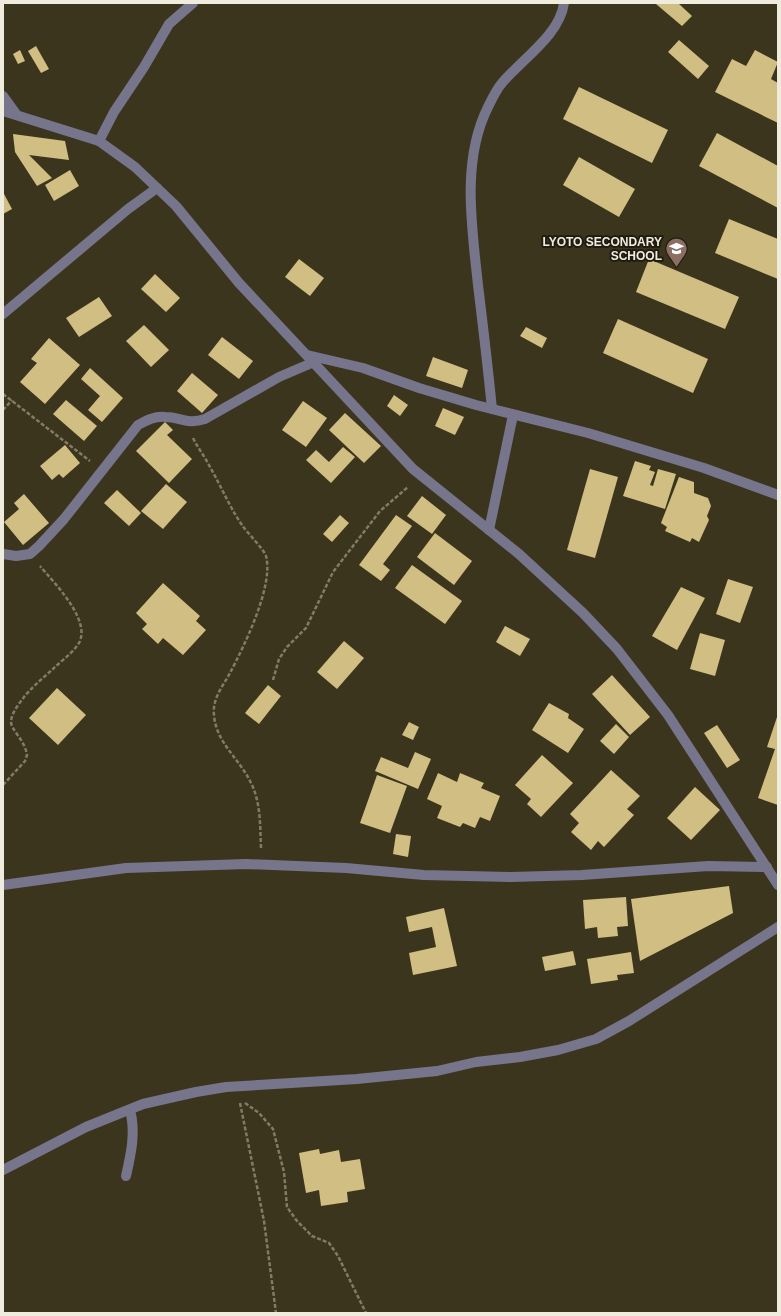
<svg xmlns="http://www.w3.org/2000/svg" width="781" height="1316" font-family="Helvetica,sans-serif">
	<style>
		.building { fill: #d1be83 }
		.lines { fill: none; stroke-linecap: round; stroke-linejoin: round }
		.path { stroke: #817b67; stroke-width: 2.5; stroke-dasharray: 4 2; stroke-linecap: butt }
		.minor { stroke: #76758c; stroke-width: 10 }
		.labels { text-anchor: middle; dominant-baseline: central; stroke-width: 4; stroke-linejoin: round; paint-order: stroke }
		.poi-label { font-size: 12px; font-weight: bold; fill: #f0ecdd; stroke: #201c12; text-anchor: end }
	</style>
	<rect width="100%" height="100%" fill="#3c351d"/>
	<g class="building">
		<polygon points="657,3 678,3 692,16 682,26 656,4"/>
		<polygon points="679,40 709,66 698,79 668,52"/>
		<polygon points="36,46 49,69 41,73 28,51"/>
		<polygon points="20,50 25,61 18,64 13,54"/>
		<polygon points="755,50 778,62 771,79 778,83 778,123 715,92 732,59 746,66"/>
		<polygon points="579,87 668,130 652,163 563,119"/>
		<polygon points="717,133 778,166 778,208 699,166"/>
		<polygon points="13,134 65,141 69,160 29,155 52,178 37,186 15,152"/>
		<polygon points="579,157 635,189 619,217 563,185"/>
		<polygon points="70,170 79,186 54,201 45,185"/>
		<polygon points="3,192 12,209 3,214"/>
		<polygon points="729,219 778,239 778,279 715,253"/>
		<polygon points="299,259 324,278 310,296 285,277"/>
		<polygon points="649,259 739,297 725,329 636,292"/>
		<polygon points="155,274 180,298 166,312 141,289"/>
		<polygon points="99,297 112,316 79,337 66,318"/>
		<polygon points="618,319 708,359 693,393 603,353"/>
		<polygon points="144,325 169,350 151,367 126,341"/>
		<polygon points="526,327 547,338 542,348 520,336"/>
		<polygon points="222,337 253,361 239,379 208,355"/>
		<polygon points="49,338 80,365 45,404 20,382 37,363 31,359"/>
		<polygon points="433,357 468,370 462,388 426,376"/>
		<polygon points="90,368 123,398 102,422 88,410 100,396 81,379"/>
		<polygon points="192,373 218,395 202,413 177,391"/>
		<polygon points="394,395 408,405 400,416 387,406"/>
		<polygon points="66,400 97,426 84,441 53,414"/>
		<polygon points="303,401 327,418 306,447 282,430"/>
		<polygon points="443,408 464,417 455,435 435,426"/>
		<polygon points="345,413 381,446 364,463 329,430"/>
		<polygon points="165,422 173,430 167,435 192,459 169,483 136,451"/>
		<polygon points="65,445 80,463 63,478 59,474 52,480 40,466"/>
		<polygon points="343,447 355,457 331,483 306,460 316,450 329,462"/>
		<polygon points="635,461 651,466 649,470 655,472 650,485 653,486 658,469 676,474 665,509 623,496"/>
		<polygon points="590,469 618,477 595,558 567,550"/>
		<polygon points="679,477 694,482 694,493 708,498 711,506 707,516 709,520 699,542 692,538 690,542 665,531 667,527 661,523"/>
		<polygon points="166,484 187,502 163,529 141,511"/>
		<polygon points="117,490 141,513 129,526 104,503"/>
		<polygon points="24,494 49,523 23,545 4,522 19,509 14,503"/>
		<polygon points="422,496 446,515 432,534 407,516"/>
		<polygon points="340,515 349,523 332,542 323,534"/>
		<polygon points="396,515 412,526 383,564 390,570 381,581 359,565"/>
		<polygon points="435,533 472,561 454,585 417,557"/>
		<polygon points="412,565 462,601 445,624 395,588"/>
		<polygon points="728,579 753,587 740,623 716,614"/>
		<polygon points="163,583 200,616 196,621 206,630 183,655 163,638 158,644 142,629 147,624 136,613"/>
		<polygon points="681,587 705,598 677,650 652,636"/>
		<polygon points="505,626 530,639 520,656 496,642"/>
		<polygon points="700,633 725,640 715,676 690,669"/>
		<polygon points="344,641 364,658 337,689 317,672"/>
		<polygon points="612,675 650,717 630,735 592,694"/>
		<polygon points="268,685 281,696 259,724 245,713"/>
		<polygon points="57,688 86,715 58,745 29,718"/>
		<polygon points="549,703 569,714 568,718 584,729 568,753 532,730"/>
		<polygon points="778,714 778,805 758,798 775,749 767,747"/>
		<polygon points="409,722 419,727 413,740 402,735"/>
		<polygon points="616,724 629,737 614,754 600,741"/>
		<polygon points="717,725 740,760 727,768 704,733"/>
		<polygon points="415,752 431,759 418,789 375,771 381,757 408,768"/>
		<polygon points="542,755 573,783 541,817 527,804 531,799 515,785"/>
		<polygon points="611,770 640,796 627,809 634,815 604,847 598,841 591,850 571,832 579,823 570,814"/>
		<polygon points="438,773 457,782 460,773 484,783 481,788 500,796 490,821 480,817 475,828 463,823 460,827 437,818 442,806 427,799"/>
		<polygon points="377,775 407,786 390,833 360,823"/>
		<polygon points="695,787 720,810 691,840 667,818"/>
		<polygon points="396,834 411,836 408,857 393,854"/>
		<polygon points="729,886 733,913 640,961 631,899"/>
		<polygon points="626,897 628,926 617,927 618,936 598,938 597,927 585,929 583,900"/>
		<polygon points="444,908 457,966 413,975 409,953 436,947 432,927 409,932 406,917"/>
		<polygon points="573,951 576,965 545,971 542,957"/>
		<polygon points="631,952 634,973 617,975 618,980 591,984 587,959"/>
		<polygon points="319,1149 320,1154 339,1150 341,1162 360,1159 365,1189 347,1192 348,1202 321,1206 319,1190 306,1193 299,1153"/>
	</g>
	<g class="lines">
		<g class="path">
			<polyline points="3,394 90,461"/>
			<polyline points="3,410 12,400"/>
			<path d="M193,438c5,10 12,19 17,29 11,19 19,39 32,58 6,9 21,23 24,31 8,30 -22,90 -36,117 -7,13 -18,26 -16,42 2,28 26,44 37,68 10,20 9,43 10,65"/>
			<polyline points="273,680 279,659 287,647 306,628 333,572 380,511 408,487"/>
			<path d="M3,785l22,-24 2,-6c-2,-15 -17,-26 -16,-34 1,-9 8,-17 13,-24 8,-10 19,-19 29,-28 7,-7 17,-14 24,-23 18,-23 -23,-63 -37,-80"/>
			<polyline points="240,1103 264,1221 276,1313"/>
			<polyline points="245,1103 259,1113 273,1129 284,1172 287,1207 297,1221 312,1236 329,1243 338,1256 366,1313"/>
		</g>
		<g class="minor">
			<polyline points="3,96 16,114"/>
			<polyline points="3,111 99,141 135,167 176,206 239,283 413,469 519,554 583,613 617,649 668,715 778,885"/>
			<polyline points="99,141 114,112 144,67 169,24 193,3"/>
			<polyline points="3,314 128,209 157,188"/>
			<polyline points="307,355 363,368 419,388 476,405 588,433 704,468 778,495"/>
			<path d="M492,409c-4,-41 -9,-83 -14,-124 -6,-58 -17,-124 10,-178 4,-8 8,-17 14,-24 19,-23 58,-48 62,-80"/>
			<polyline points="489,530 513,415"/>
			<path d="M3,554l13,2 14,-2 9,-8 25,-27 74,-94c9,-5 17,-9 27,-8 17,0 21,8 40,2l74,-42 35,-15"/>
			<polyline points="3,885 126,868 246,864 346,868 424,875 511,877 582,875 708,866 767,867"/>
			<polyline points="3,1170 86,1127 143,1104 196,1092 226,1087 357,1079 437,1071 476,1062 520,1057 558,1050 596,1039 629,1021 778,927"/>
			<path d="M126,1176c5,-22 10,-44 4,-66"/>
		</g>
	</g>
	<defs>
		<symbol id="school-pin" viewBox="-11 -11 22 30"><path d="M0 17L-7.5 6A9.5 9.5 0 1 1 7.5 6Z" fill="#8d6e63" stroke="#201c12"/><path d="M0-5L7-2L0 1L-7-2ZM-4 1L0 2.5L4 1V4Q0 6-4 4Z" fill="#fff"/></symbol>
	</defs>
	<g fill-rule="evenodd">
		<use href="#school-pin" x="664" y="236" width="25" height="34"/>
	</g>
	<g class="labels">
		<g class="poi-label">
			<text x="662" y="242">LYOTO SECONDARY<tspan x="662" dy="14">SCHOOL</tspan></text>
		</g>
	</g>
	<rect width="781" height="1316" fill="none" stroke="#f0ecdd" stroke-width="8"/>
</svg>
